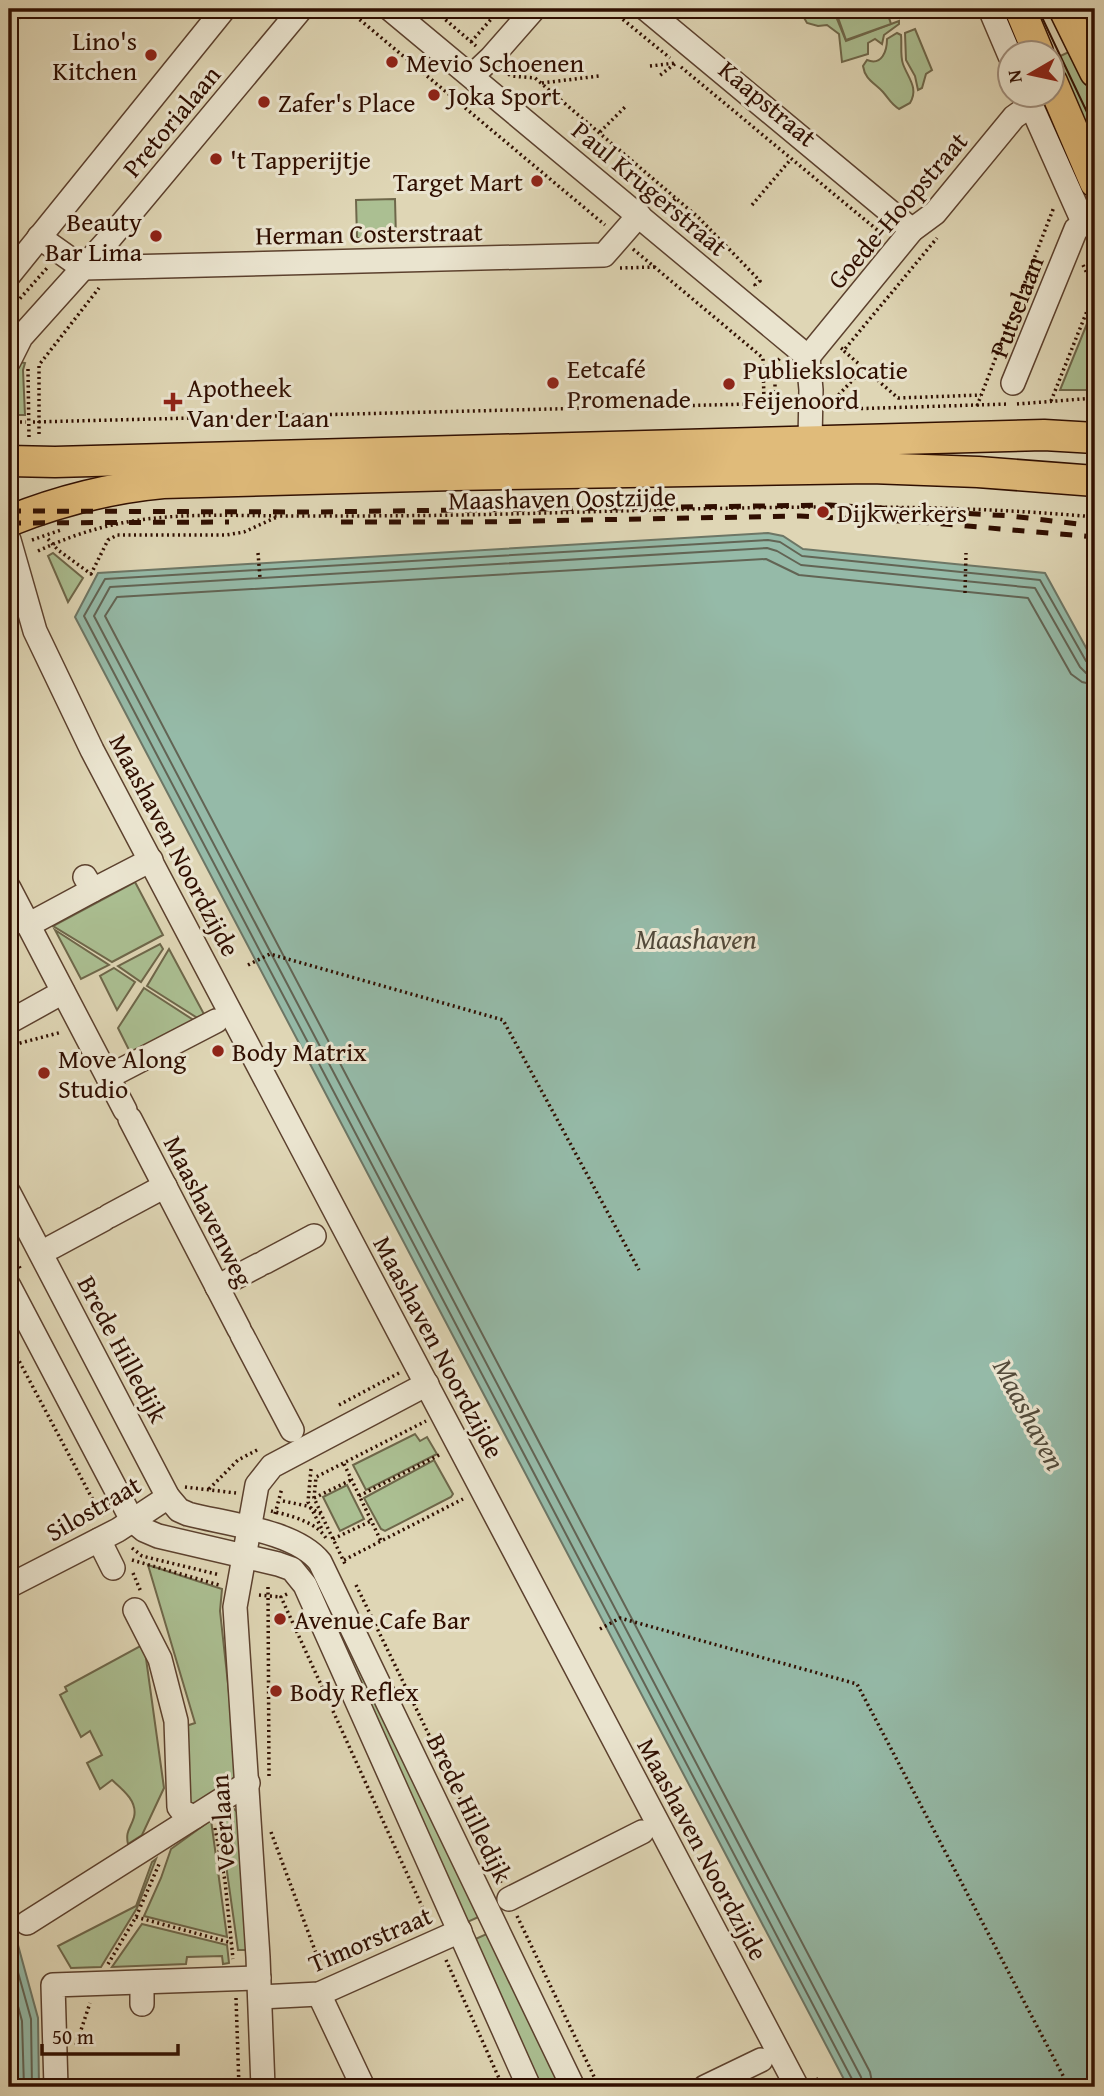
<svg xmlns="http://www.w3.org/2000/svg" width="1104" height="2096" font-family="'Gentium Book Plus',serif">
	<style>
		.green { fill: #abbf92; stroke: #6e674a; stroke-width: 2 }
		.water { fill: #95baa8; stroke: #6d7665; stroke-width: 2 }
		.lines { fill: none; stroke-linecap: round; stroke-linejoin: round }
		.shore { stroke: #626454; stroke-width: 2 }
		.minor-casing { stroke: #5c412e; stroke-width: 26 }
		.major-casing { stroke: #300f01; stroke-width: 33 }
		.path { stroke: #300f01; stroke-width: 3.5; stroke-dasharray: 2 3.5; stroke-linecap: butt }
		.minor { stroke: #eae4cf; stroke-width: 23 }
		.major { stroke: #e0bb7a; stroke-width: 30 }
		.tram { stroke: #300f01; stroke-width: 2 }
		.rail { stroke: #300f01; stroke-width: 5; stroke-dasharray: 12 12; stroke-linecap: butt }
		.poi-dot { fill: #8f2418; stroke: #eae4cf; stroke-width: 2.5 }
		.labels { text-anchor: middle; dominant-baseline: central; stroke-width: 6; stroke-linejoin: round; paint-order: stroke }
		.poi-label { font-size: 26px; fill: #300f01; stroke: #eae4cf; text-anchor: start }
		.street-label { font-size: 26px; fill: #300f01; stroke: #eae4cf }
		.water-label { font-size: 28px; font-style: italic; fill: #534b3b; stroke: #eae4cf }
	</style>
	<rect width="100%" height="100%" fill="#dfd6b5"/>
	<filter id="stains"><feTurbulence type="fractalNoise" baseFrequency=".00286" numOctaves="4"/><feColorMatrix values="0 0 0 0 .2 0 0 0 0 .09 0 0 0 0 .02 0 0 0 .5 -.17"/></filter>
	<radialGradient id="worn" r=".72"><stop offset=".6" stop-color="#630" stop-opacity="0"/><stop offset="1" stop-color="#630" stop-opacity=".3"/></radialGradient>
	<g class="green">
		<polygon points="799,9 833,9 846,41 899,21 899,24 884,35 882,44 875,39 868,43 868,54 842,62 839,34 827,25 818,26 807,23"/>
		<polygon points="835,9 886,9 891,24 846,40"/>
		<polygon points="915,29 932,70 926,74 922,88 918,90 915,76 906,60 905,33"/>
		<path d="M897,33l4,2c1,9 -1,21 2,29 5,14 16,24 7,39l-11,6c-8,-5 -10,-10 -16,-17 -8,-9 -18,-12 -20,-26l4,-6c15,6 20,-9 20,-21z"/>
		<polygon points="1075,49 1095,85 1095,155 1052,65 1052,60"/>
		<polygon points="395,199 396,238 357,238 356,200"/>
		<polygon points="1095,304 1095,390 1060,390"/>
		<polygon points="19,362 25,363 23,370 25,415 9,415 9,381"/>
		<polygon points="53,553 83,578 68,602 48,556"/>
		<polygon points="135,882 163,935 112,962 53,926"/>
		<polygon points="55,930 109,965 81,979"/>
		<polygon points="160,944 163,949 141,982 118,966"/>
		<polygon points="169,949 205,1016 199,1019 147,986"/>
		<polygon points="114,968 135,982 117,1010 100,976"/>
		<polygon points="144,988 195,1021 131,1054 118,1028"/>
		<polygon points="415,1434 420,1441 427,1437 437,1454 366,1490 353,1465"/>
		<polygon points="434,1460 453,1494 451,1497 385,1531 381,1529 364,1498"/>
		<polygon points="347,1485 364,1519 340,1531 323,1497"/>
		<polygon points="148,1565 222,1589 220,1611 238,1775 194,1809 183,1796 186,1726 195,1723"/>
		<polygon points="323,1583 483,1915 463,1924 312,1587"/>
		<path d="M144,1644l20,144 -22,47 -14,9c-3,-13 3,-16 6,-27 4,-16 -12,-28 -22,-37l-12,9 -13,-26 15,-8 -12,-24 -9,6 -21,-42 7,-4 -2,-4z"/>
		<polygon points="234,1809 241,1815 249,1950 238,1950 219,1815 225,1810"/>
		<polygon points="211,1820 227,1937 144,1916 161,1878 171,1849"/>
		<polygon points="156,1859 137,1908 101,1967 71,1968 58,1946 136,1906 152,1862"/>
		<polygon points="142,1924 227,1945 229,1963 223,1964 222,1956 187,1957 186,1964 112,1967"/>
		<polygon points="491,1932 566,2087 536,2087 471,1941"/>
	</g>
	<g class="water">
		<polygon points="768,533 783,536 803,549 1045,573 1095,664 1095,2087 848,2087 75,617 98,573"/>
		<polygon points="9,1921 13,1927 38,2018 39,2087 9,2087"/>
	</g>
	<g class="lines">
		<g class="shore">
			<polyline points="9,1940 31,2019 32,2087"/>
			<polyline points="9,1973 22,2021 24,2087"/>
			<polyline points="9,2012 12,2022 13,2087"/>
			<polyline points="854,2087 853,2081 84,616 105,579 768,540 780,542 802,556 1040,580 1086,661 1095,665"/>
			<polyline points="863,2087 861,2077 94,616 110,587 767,548 777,551 801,565 1035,588 1080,667 1086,673 1095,674"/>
			<polyline points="873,2087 870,2072 105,616 117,597 766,559 799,575 1028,598 1071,674 1082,682 1095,685"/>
		</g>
		<defs>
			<g id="minor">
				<polyline points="390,9 808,357 811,390 810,441"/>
				<polyline points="646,9 912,230"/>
				<polyline points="990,9 1010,56"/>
				<polyline points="472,76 491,58 534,9"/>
				<polyline points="1026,94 1084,224"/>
				<polyline points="39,237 83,268"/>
				<polyline points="83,268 604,255 639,215"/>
				<polyline points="9,275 224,9"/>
				<polyline points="808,357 912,230 935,213 1014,117 1031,105"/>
				<polyline points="9,361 21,337 110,238 301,9"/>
				<polyline points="1013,383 1076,229 1084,224 1095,226"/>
				<polyline points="9,540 35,631 92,750 797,2087"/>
				<polyline points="85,877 93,890 151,860"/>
				<polyline points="9,888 125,1110"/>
				<polyline points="28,925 93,890"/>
				<polyline points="9,1022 63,992"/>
				<polyline points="108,1077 216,1021"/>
				<polyline points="130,1119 239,1329"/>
				<path d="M9,1193l159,304 11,13 9,4c38,10 108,17 132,48l253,525"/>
				<polyline points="109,1216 165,1186"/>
				<polyline points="52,1247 104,1219"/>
				<polyline points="265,1262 314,1236"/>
				<polyline points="9,1286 132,1520 144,1530 158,1536 278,1564 292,1569 305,1585 529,2087"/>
				<polyline points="217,1287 259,1265"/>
				<polyline points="242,1335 292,1430"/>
				<polyline points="99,1540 113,1568"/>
				<polyline points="9,1586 118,1530 168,1497"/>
				<polyline points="135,1610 160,1659 176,1721 179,1807 183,1812 194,1817"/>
				<polyline points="509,1899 642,1832"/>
				<polyline points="27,1923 248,1783"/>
				<polyline points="142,1983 142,2004"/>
				<polyline points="319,1994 363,2087"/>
				<polyline points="260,1997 319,1994 460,1931"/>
				<polyline points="56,2087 53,1985 259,1978"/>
				<polyline points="263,2087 258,1957 235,1607 257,1485 272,1466 427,1384"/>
				<polyline points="705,2087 761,2060"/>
			</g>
			<g id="major">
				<polyline points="1020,9 1038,52"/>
				<polyline points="1064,9 1095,72"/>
				<polyline points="1052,82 1095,182"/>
				<polyline points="9,461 55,462 1044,435 1095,438"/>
				<path d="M9,521c50,-20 100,-33 154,-38l291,-8 417,-7 107,4 117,9"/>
			</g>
		</defs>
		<use href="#minor" class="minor-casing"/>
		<use href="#major" class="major-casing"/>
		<g class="path">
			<polyline points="347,9 605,225"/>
			<polyline points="433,9 476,46"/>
			<polyline points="610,9 670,58"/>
			<polyline points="9,31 27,9"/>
			<polyline points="471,42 500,9"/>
			<polyline points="650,66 676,63 659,76"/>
			<polyline points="681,67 882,234"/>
			<polyline points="504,71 511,76 535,78 699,218 760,281 755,285 758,288"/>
			<polyline points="1000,72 1007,87"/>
			<polyline points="542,83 599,76"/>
			<polyline points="600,132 626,106"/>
			<polyline points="752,205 791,159"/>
			<polyline points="663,213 676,198"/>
			<polyline points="633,249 763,358 764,403"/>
			<polyline points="1089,252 1095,266"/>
			<polyline points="1083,265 1095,290"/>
			<polyline points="620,268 655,267"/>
			<polyline points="9,311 47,268"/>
			<polyline points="841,348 844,350 937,238"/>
			<polyline points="844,351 898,398 981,395"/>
			<polyline points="28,369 29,438"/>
			<polyline points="1051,401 1095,291"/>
			<polyline points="775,403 775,364 780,358"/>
			<polyline points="829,403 848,409 1009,404"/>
			<polyline points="831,403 864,368"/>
			<polyline points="1017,404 1095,398"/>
			<path id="s1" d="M977,406l77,-199"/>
			<polyline points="9,422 26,422"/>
			<polyline points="33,422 790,403"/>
			<polyline points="39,434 39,365 99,288"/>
			<polyline points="531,499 558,499"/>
			<polyline points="48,539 58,550 91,574 108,540 117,535 226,535 244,532 277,517"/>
			<polyline points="32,540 61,530"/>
			<path d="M38,551c86,-41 153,-36 245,-35 59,0 118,0 177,-1 212,-4 424,-17 635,2"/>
			<polyline points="258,553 260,578"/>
			<polyline points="965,593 966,553"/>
			<polyline points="9,627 14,637"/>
			<polyline points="248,965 270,954 503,1020 639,1270"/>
			<polyline points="9,1046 62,1032"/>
			<polyline points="9,1164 14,1175"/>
			<polyline points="9,1247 21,1270"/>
			<polyline points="9,1342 102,1517"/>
			<polyline points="339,1405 399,1373"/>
			<polyline points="344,1464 381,1541"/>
			<polyline points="311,1469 308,1502 323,1531"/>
			<polyline points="185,1487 236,1493"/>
			<polyline points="209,1489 238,1460 259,1449"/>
			<polyline points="359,1496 441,1454"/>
			<polyline points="314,1498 351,1480"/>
			<polyline points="283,1501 307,1506 321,1514 346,1566"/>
			<path d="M271,1511c18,4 47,11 56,29"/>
			<polyline points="321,1513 314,1498 316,1477 426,1421"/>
			<polyline points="275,1514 282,1488"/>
			<polyline points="333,1539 371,1521"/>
			<polyline points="132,1548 142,1556 220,1575"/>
			<polyline points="132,1560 219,1585"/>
			<polyline points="344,1560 463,1499"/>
			<polyline points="133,1573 141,1592"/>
			<polyline points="356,1585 501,1883"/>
			<polyline points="268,1587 269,1777"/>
			<polyline points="287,1594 281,1597 430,1924"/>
			<polyline points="259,1595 281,1597"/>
			<polyline points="600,1629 620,1618 857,1684 1069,2087"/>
			<polyline points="215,1828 225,1881 233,1959"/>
			<polyline points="271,1832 323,1972"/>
			<polyline points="517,1916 599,2087"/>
			<polyline points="136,1917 232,1943"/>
			<polyline points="446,1960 503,2087"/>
			<polyline points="108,1964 136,1917 160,1862"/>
			<polyline points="236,1998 239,2087"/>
			<polyline points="76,2045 90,2003"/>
			<polyline points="816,2078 821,2087"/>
		</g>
		<use href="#minor" class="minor"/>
		<use href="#major" class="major"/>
		<polyline class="tram" points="1038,9 1095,129"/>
		<g class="rail">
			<polyline points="9,511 316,512 830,505 1011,516 1095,526"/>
			<polyline points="341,522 477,522 800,516 920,522 1095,537"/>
			<polyline points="9,523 229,522"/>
		</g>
	</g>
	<g class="poi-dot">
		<circle cx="151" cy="55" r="7"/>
		<circle cx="392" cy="62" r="7"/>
		<circle cx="434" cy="95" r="7"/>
		<circle cx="264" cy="102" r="7"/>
		<circle cx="216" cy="159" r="7"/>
		<circle cx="537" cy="181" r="7"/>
		<circle cx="156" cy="236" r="7"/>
		<circle cx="553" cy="383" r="7"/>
		<circle cx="729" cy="384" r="7"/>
		<path d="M169.5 391.5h7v7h7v7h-7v7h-7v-7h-7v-7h7z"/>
		<circle cx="823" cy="512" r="7"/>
		<circle cx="218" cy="1051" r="7"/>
		<circle cx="44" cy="1073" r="7"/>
		<circle cx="280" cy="1619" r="7"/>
		<circle cx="276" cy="1691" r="7"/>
	</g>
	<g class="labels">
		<g class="poi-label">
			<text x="137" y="40" text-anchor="end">Lino's<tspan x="137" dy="30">Kitchen</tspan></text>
			<text x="406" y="62">Mevio Schoenen</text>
			<text x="448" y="95">Joka Sport</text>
			<text x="278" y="102">Zafer's Place</text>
			<text x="230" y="159">'t Tapperijtje</text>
			<text x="523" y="181" text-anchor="end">Target Mart</text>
			<text x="142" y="221" text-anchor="end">Beauty<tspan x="142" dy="30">Bar Lima</tspan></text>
			<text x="567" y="368">Eetcafé<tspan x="567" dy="30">Promenade</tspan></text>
			<text x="743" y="369">Publiekslocatie<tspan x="743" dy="30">Feijenoord</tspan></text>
			<text x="187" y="387">Apotheek<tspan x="187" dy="30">Van der Laan</tspan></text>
			<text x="837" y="512">Dijkwerkers</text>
			<text x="232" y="1051">Body Matrix</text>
			<text x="58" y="1058">Move Along<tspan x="58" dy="30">Studio</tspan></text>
			<text x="294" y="1619">Avenue Cafe Bar</text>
			<text x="290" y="1691">Body Reflex</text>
		</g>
		<g class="street-label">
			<text transform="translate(768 103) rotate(40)">Kaapstraat</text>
			<text transform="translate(171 121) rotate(-50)">Pretorialaan</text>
			<text transform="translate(650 188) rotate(40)">Paul Krugerstraat</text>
			<text transform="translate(897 210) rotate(-49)">Goede-Hoopstraat</text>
			<text transform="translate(369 233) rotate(-1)">Herman Costerstraat</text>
			<text stroke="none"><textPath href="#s1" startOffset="107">Putselaan</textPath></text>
			<text transform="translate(562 498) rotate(-1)">Maashaven Oostzijde</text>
			<text transform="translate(175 845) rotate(62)">Maashaven Noordzijde</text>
			<text transform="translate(209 1211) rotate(63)">Maashavenweg</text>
			<text transform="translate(439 1347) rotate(62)">Maashaven Noordzijde</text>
			<text transform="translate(123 1349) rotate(62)">Brede Hilledijk</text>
			<text transform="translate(93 1508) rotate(-30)">Silostraat</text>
			<text transform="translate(470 1808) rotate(64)">Brede Hilledijk</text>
			<text transform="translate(222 1823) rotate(-94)">Veerlaan</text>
			<text transform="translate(703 1849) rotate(62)">Maashaven Noordzijde</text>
			<text transform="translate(370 1939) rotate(-23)">Timorstraat</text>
		</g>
		<g class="water-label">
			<text x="696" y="938">Maashaven</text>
			<text transform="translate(1030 1414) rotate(62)">Maashaven</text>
		</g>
	</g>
	<rect width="1104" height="2096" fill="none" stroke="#dfd6b5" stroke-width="35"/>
	<rect x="10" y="10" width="1083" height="2075" fill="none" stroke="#300f01" stroke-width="3.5"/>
	<rect x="18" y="18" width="1069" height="2061" fill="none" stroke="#300f01" stroke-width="2"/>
	<g transform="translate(1031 74) rotate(261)"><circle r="33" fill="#eae4cf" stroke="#a08f7d" stroke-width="2"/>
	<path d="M0-5L12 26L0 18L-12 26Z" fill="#8f2418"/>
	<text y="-10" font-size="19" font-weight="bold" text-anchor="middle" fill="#300f01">N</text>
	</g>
	<path d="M42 2044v10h136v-10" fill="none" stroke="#300f01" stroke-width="3.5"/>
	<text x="52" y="2044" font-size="21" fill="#300f01" stroke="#eae4cf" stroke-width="5" paint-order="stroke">50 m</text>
	<rect width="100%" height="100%" filter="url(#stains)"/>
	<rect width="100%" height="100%" fill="url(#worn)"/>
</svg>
